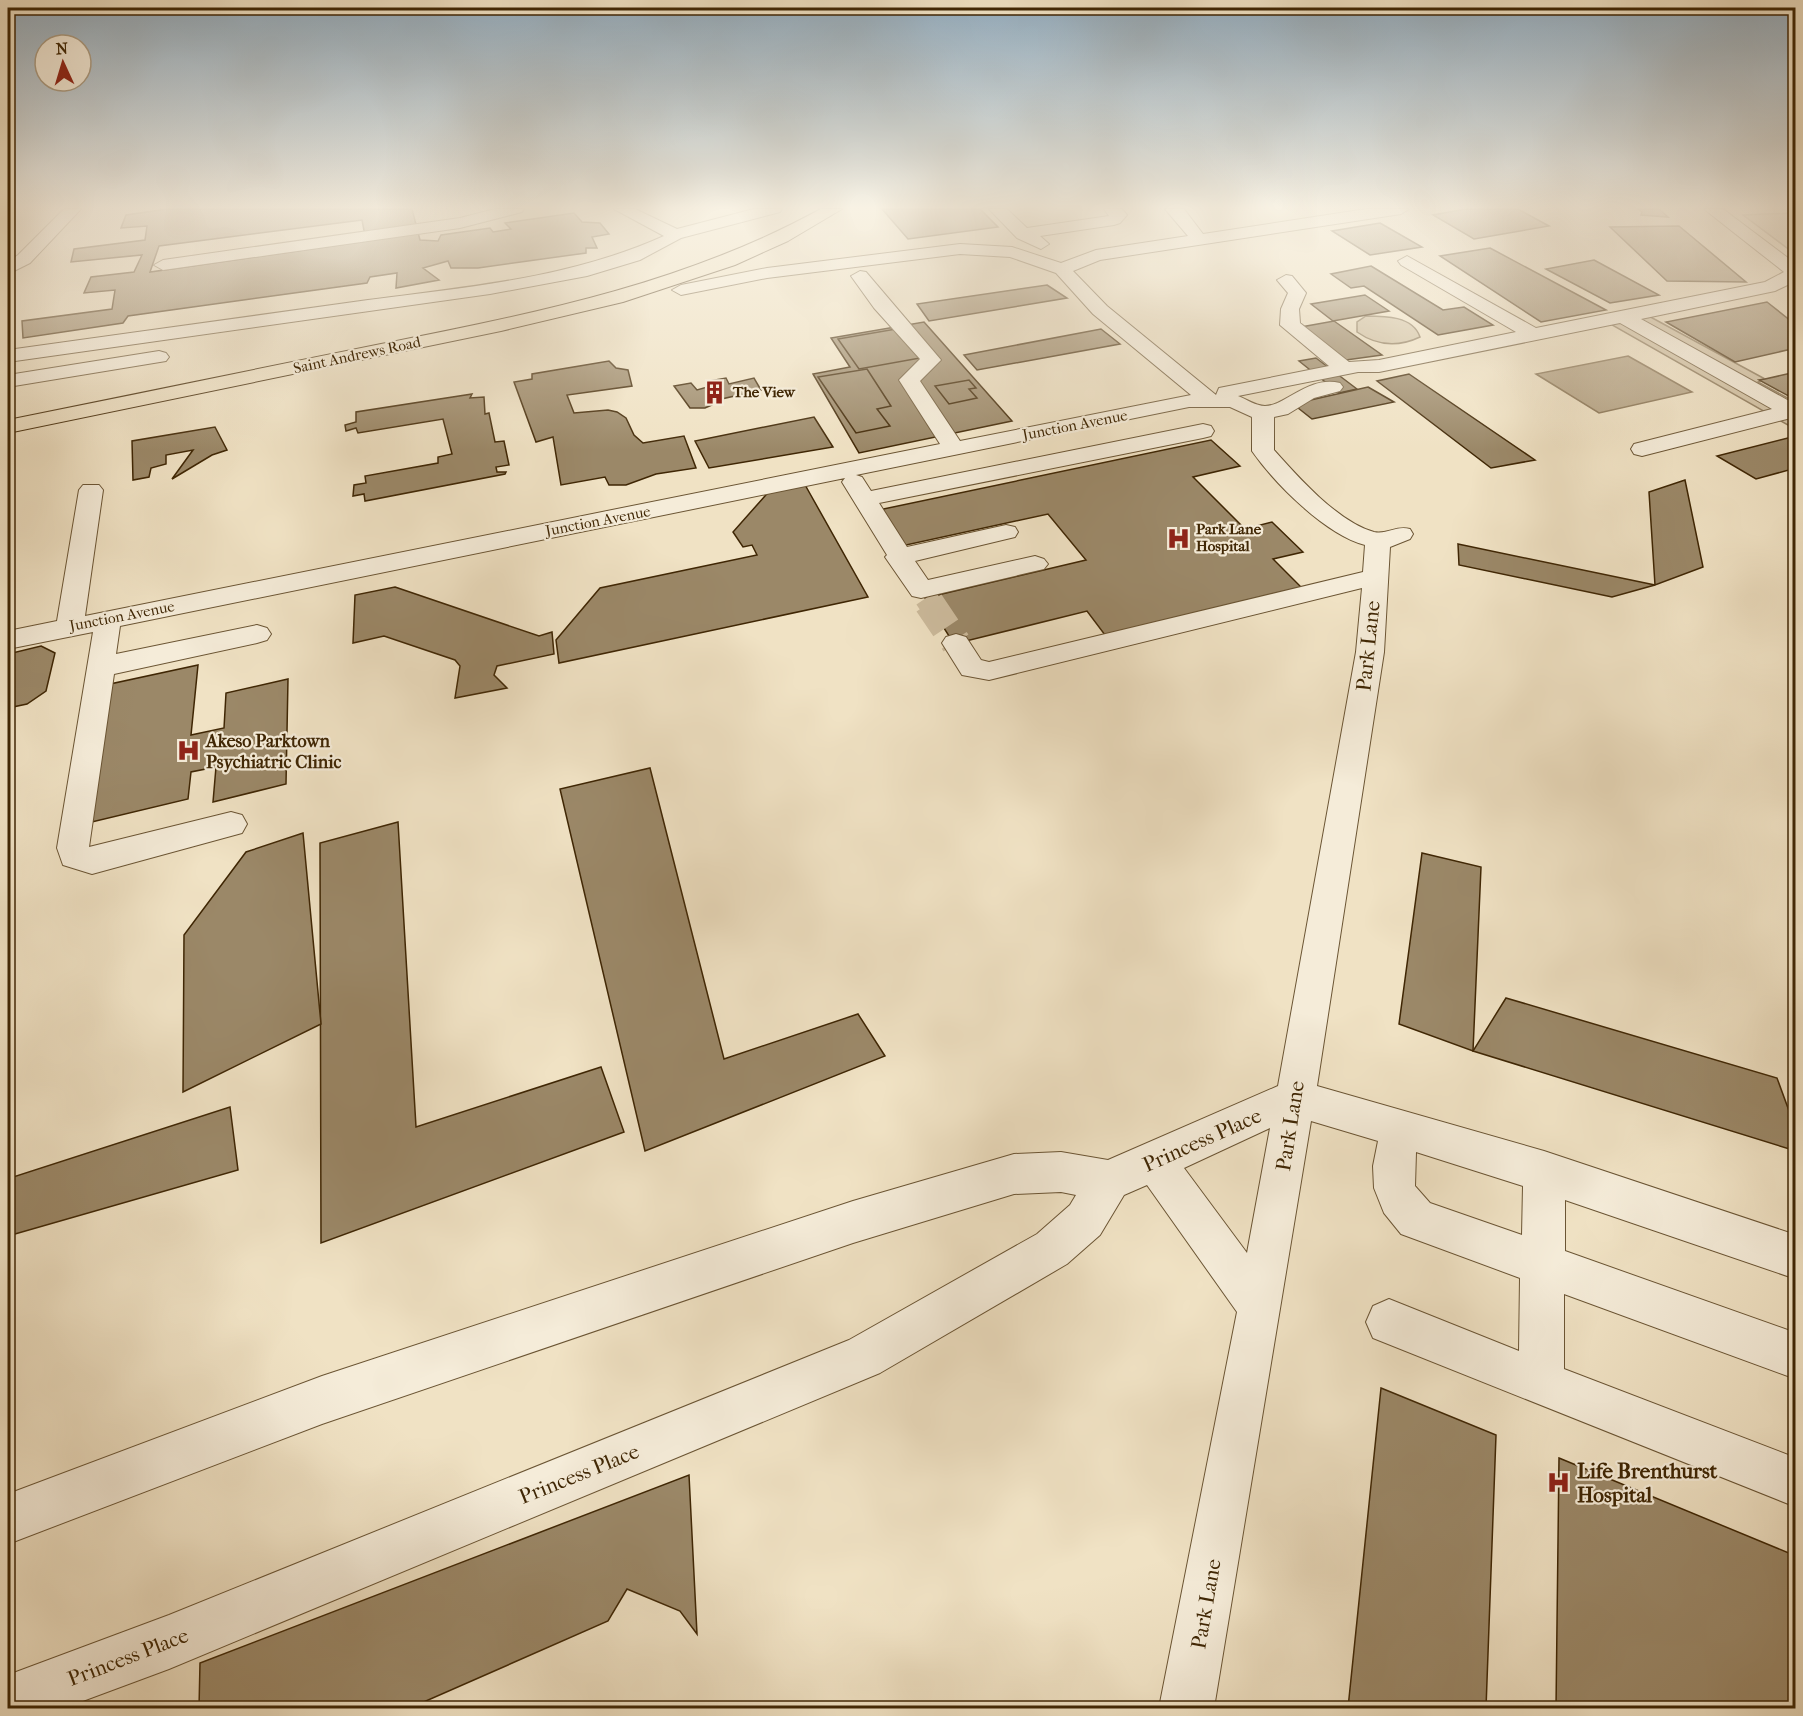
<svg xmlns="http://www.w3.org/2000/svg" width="1803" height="1716" font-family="'IM FELL French Canon',serif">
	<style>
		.green { fill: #d2c2a3; stroke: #887454; stroke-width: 1.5 }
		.water { fill: #b4a283; stroke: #857050; stroke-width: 1.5 }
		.building { fill: #9b8868; stroke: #3f2604; stroke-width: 1.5; fill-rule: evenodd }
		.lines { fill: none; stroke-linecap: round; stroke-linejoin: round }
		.minor-tunnel-far1 { stroke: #cdbc9e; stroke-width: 23; stroke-dasharray: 23 12; stroke-linecap: butt }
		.minor-tunnel { stroke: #cdbc9e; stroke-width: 30; stroke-dasharray: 30 15; stroke-linecap: butt }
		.minor-casing { stroke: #6b5534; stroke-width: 2 }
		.major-casing { stroke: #3f2604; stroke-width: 2 }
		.minor { fill: #f5ecd9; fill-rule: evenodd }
		.major { fill: #f0e2c4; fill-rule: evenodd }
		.labels { text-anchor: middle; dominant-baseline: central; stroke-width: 4.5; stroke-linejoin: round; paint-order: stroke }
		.far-street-label { font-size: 15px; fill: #3f2604; stroke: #f5ecd9 }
		.far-poi-label { font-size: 15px; font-weight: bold; fill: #3f2604; stroke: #f5ecd9; text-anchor: start }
		.poi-label { font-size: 18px; font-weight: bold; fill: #3f2604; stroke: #f5ecd9; text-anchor: start }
		.near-street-label { font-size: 21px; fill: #3f2604; stroke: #f5ecd9 }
		.near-poi-label { font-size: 21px; font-weight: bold; fill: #3f2604; stroke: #f5ecd9; text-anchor: start }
	</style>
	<rect width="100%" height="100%" fill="#f0e2c4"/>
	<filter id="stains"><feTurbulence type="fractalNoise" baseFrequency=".00333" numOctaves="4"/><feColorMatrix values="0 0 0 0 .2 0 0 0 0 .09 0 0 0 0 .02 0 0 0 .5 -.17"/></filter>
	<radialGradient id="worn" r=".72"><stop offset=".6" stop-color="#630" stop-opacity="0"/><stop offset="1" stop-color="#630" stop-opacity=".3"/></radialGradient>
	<g class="green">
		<polygon points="1795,213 1795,254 1743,215"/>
		<polygon points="1645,314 1765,379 1758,382 1795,402 1795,429 1605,321"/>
		<path d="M1366,316c19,0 47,0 54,21 -21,10 -43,9 -63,-5v-10z"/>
	</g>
	<polygon class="water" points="1628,356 1692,392 1599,413 1536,374"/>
	<g class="building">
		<path d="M167,209h245l8,31 18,1 3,-6 49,-7 3,4 18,-3 -6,-6 69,-10 8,9 18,1 9,11 -17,3 5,11h-11v5l-108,15h-27l-3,-7 -25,7 16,12 -43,8 1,-15 -27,4 -3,6 -239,33 -5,7 -100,15 -1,-17 90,-12 3,-19 -31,3 7,-16 43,-5 8,-17 -71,7 3,-13 71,-9 2,-14 -26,2 5,-13zM362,220l4,21 -216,31 9,-26z"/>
		<polygon points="882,209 980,209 998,227 908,239"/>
		<polygon points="1466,209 1518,209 1549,226 1474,239 1433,215"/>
		<polygon points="1638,209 1659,209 1668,217 1641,215 1642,212"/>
		<polygon points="1380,223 1422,247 1370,255 1332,231"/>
		<polygon points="1679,226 1746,282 1667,281 1610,227"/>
		<polygon points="1490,248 1606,310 1541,322 1440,256"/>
		<polygon points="1594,260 1659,295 1610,303 1546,269"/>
		<polygon points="1371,266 1443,310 1464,307 1493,325 1438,335 1364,286 1351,288 1331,274"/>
		<polygon points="1047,285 1067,298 929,321 917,304"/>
		<polygon points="1365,295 1389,311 1333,321 1311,304"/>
		<polygon points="1767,302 1796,325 1796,348 1735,362 1666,322"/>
		<polygon points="1334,321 1382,355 1346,360 1301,327"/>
		<polygon points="924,322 1012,421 859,453 813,374 850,367 831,338"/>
		<polygon points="896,329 920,358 859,369 838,339"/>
		<polygon points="1101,329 1120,344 977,370 964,355"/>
		<polygon points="1316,358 1357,389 1339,393 1299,361"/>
		<polygon points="609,361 616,368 628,370 632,386 567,395 574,413 608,410 617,412 626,418 634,435 643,443 684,436 696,468 656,474 626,485 609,485 605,477 561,485 553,437 536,442 514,382 532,379 532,374"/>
		<polygon points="867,369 891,406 877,409 890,426 856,433 818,377"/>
		<polygon points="1796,372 1796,400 1759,380 1765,379"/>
		<polygon points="1409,374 1535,460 1491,468 1377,381"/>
		<polygon points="726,378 729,384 754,378 761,390 713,401 712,405 705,408 690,408 674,386 691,383 697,390 711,386 709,381"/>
		<polygon points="969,380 976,388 969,389 977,398 949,404 935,386"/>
		<polygon points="1368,387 1394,402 1312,419 1293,404"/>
		<polygon points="472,394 470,398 484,397 485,414 489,413 495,442 504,441 509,465 496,467 497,472 506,472 505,474 365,501 364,494 353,496 354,485 366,483 365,476 438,463 438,457 452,454 443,419 358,433 356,428 346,431 345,425 356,422 356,412"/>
		<polygon points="814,417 833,447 709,468 695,441"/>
		<polygon points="215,427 227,450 212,455 172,479 193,450 166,455 166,464 151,468 149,477 133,480 132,441"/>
		<polygon points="1796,436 1796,468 1756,479 1717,456"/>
		<polygon points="1211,440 1240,466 1193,477 1245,529 1272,522 1303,552 1273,559 1303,589 1108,639 1087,611 954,644 925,598 1086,560 1048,514 897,547 874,511"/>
		<polygon points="1685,480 1703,567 1655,585 1649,492"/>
		<polygon points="804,483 868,597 559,663 556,640 600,588 757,555 752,545 743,547 733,532 772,488"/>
		<polygon points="1458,544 1655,585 1612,597 1459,565"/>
		<polygon points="395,587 539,636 552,632 554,654 497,666 494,675 507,688 455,698 460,666 455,660 384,636 353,643 355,595"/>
		<polygon points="41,646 55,653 46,691 27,704 8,708 8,654"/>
		<polygon points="198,665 191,735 224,728 226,693 288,679 286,784 213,802 216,767 191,772 188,799 75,826 101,686"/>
		<polygon points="650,768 724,1059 858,1014 885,1056 645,1151 560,789"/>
		<polygon points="398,822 416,1127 601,1067 624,1132 321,1243 320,843"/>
		<polygon points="303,833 321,1024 183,1092 184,935 246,852"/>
		<polygon points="1422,853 1481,867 1473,1051 1399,1024"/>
		<polygon points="1506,998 1777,1078 1796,1130 1796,1151 1473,1051"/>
		<polygon points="230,1107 238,1170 8,1236 8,1189 13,1177"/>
		<polygon points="1381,1388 1496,1435 1486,1708 1348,1708"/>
		<polygon points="1559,1458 1796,1556 1796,1708 1556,1708"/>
		<polygon points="689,1475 697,1634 680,1611 627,1589 608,1621 410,1708 199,1708 200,1663"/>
	</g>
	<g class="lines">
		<polyline class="minor-tunnel-far1" points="926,598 930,604"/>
		<polyline class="minor-tunnel" points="929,603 956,643"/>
		<defs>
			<g id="minor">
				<polygon points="64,209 81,209 30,263 8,274 8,262 18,255"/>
				<polygon points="495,209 524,209 522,212 460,228 163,270 154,265 163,260 460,218"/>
				<path d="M614,209h21l42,20 77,-20h28l-2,3 -99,26 -41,22 -53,16 -97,18 -482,68v-12c120,-17 240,-33 360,-50 100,-13 203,-22 296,-64z"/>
				<polygon points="989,209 1007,209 1027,228 1109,216 1104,209 1122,209 1127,215 1120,223 1114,225 1040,236 1049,244 1041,249 1017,238"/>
				<path d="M1165,209h19l19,25 163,-25h43l-8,5 -301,46 -27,11 34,35 109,89 3,-7 110,-22 -49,-41 1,-16 7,-16 -11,-13 9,-5 6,1 14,17 -7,16 1,14 49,39 30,-2 137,-28 -115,-67 -3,-4 9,-5 129,72 229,-46 19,-10 -80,-63h19l73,55v17l-21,10 -134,28 150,83 3,11 -3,5 -149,38 -8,-2 -3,-5 3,-5 138,-35 -152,-86 -241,49h-21l-120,24c8,3 18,10 27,10 20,0 44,-31 75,-23l3,4 -3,4 -26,7 -26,16 -14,3v33c24,27 64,72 100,82 13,3 22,-7 36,-3l3,5 -3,5 -20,8 -6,105 -67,434 227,65 252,84v44l-231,-79v51l231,82v46l-232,-85v75l232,89v49l-423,-169 -7,-16 7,-16 16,-7 130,52 1,-73 -119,-44 -17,-21 -10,-25 -1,-22 5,-25 -67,-20 -97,587h-55l78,-396 -90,-127 -23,10 -24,40 -33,29 -187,109 -711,296 -105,39h-56v-33l161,-60 680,-275 188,-106 33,-29 6,-10 -15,-3 -47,2 -161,49 -531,181 -314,120v-50l314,-118 531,-175 161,-47 47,-2 47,8 170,-74 78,-434 6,-64 -373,92 -27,-5 -20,-32 4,-6 10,-3 10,3 15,23 8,2 374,-90 2,-27c-39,-10 -90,-61 -113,-94v-34l-22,-10h-41l-333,68 6,2 9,14 332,-67 8,2 3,5 -3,5 -8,2 -324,65 28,44 99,-22 9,2 3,5 -3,5 -100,24 13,19 107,-24 9,3 4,5 -4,5 -123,29 -9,-2 -27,-39 2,-2 -45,-73 3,-4 -725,148 -4,28 141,-29 10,3 4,6 -4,6 -10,3 -143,31 -25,173 142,-35 11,3 5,9 -5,9 -150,41 -29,-9 -6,-17 36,-216 -85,17v-18l49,-10 22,-131 4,-5h16l4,5 -18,126 855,-172 -41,-64 21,-21 -46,-51 -23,-32 9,-5 6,1 75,88 -21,21 40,60 231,-46 -98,-81 -37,-41 -46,-16 -50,-3 -193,24 -86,17 -9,-5 9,-5 86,-17 193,-24 52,3 49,16 35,-13 92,-14zM1270,1128l-23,125 -63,-85zM1416,1152l107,34 -1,49 -92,-32 -15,-17z"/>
				<polygon points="159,351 166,353 169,357 166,361 8,387 8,375"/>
			</g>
			<path id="major" d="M821,209h21l-54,32 -53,24 -112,37 -122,29 -493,102v-13c124,-25 249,-51 373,-76 154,-31 301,-59 440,-135z"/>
		</defs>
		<use href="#minor" class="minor-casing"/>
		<use href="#major" class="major-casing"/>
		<use href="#minor" class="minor"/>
		<use href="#major" class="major"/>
	</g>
	<linearGradient id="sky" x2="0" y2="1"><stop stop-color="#93adc0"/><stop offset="0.46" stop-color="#f8f2e4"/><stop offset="1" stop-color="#f8f2e4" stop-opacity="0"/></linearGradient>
	<rect width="1803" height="450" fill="url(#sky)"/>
	<defs>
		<symbol id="building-bare" viewBox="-9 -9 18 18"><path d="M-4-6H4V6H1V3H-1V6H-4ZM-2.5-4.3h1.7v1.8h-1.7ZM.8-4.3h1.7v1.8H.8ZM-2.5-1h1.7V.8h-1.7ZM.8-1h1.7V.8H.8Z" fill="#8f2418" stroke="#f5ecd9" stroke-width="2.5" paint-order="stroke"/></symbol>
		<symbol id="hospital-bare" viewBox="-9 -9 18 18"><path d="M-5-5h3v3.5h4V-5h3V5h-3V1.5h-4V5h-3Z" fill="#8f2418" stroke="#f5ecd9" stroke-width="2.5" paint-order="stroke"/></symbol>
	</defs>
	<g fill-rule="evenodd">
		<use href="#building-bare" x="698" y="376" width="33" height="33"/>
		<use href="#hospital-bare" x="1162" y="522" width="33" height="33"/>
		<use href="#hospital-bare" x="172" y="734" width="33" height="33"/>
		<use href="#hospital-bare" x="1542" y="1466" width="33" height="33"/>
	</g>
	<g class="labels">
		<g class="far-street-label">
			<text transform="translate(357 355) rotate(-12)">Saint Andrews Road</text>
			<text transform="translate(1075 425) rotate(-11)">Junction Avenue</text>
			<text transform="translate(598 521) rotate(-11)">Junction Avenue</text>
			<text transform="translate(122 616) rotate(-11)">Junction Avenue</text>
		</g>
		<g class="far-poi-label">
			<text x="733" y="392">The View</text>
			<text x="1196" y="529">Park Lane<tspan x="1196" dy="17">Hospital</tspan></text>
		</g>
		<g class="poi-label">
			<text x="206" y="741">Akeso Parktown<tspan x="206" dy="21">Psychiatric Clinic</tspan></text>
		</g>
		<g class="near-street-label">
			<text transform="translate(1368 646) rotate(-84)">Park Lane</text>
			<text transform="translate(1290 1126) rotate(-81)">Park Lane</text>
			<text transform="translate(1202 1140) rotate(-24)">Princess Place</text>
			<text transform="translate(579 1474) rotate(-22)">Princess Place</text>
			<text transform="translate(1206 1604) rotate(-80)">Park Lane</text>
			<text transform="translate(128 1657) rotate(-21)">Princess Place</text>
		</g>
		<g class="near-poi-label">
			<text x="1577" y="1471">Life Brenthurst<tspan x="1577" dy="24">Hospital</tspan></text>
		</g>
	</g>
	<rect width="1803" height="1716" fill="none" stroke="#f0e2c4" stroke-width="30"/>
	<rect x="9" y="9" width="1785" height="1698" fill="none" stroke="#3f2604" stroke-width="3"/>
	<rect x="15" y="15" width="1773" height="1686" fill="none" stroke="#3f2604" stroke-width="1.5"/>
	<g transform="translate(63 63) rotate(356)"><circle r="28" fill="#f5ecd9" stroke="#ac9d84" stroke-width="1.5"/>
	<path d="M0-4.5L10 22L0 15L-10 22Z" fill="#8f2418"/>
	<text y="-9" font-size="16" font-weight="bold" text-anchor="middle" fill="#3f2604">N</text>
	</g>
	<rect width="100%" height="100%" filter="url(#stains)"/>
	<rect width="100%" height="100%" fill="url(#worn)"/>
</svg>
